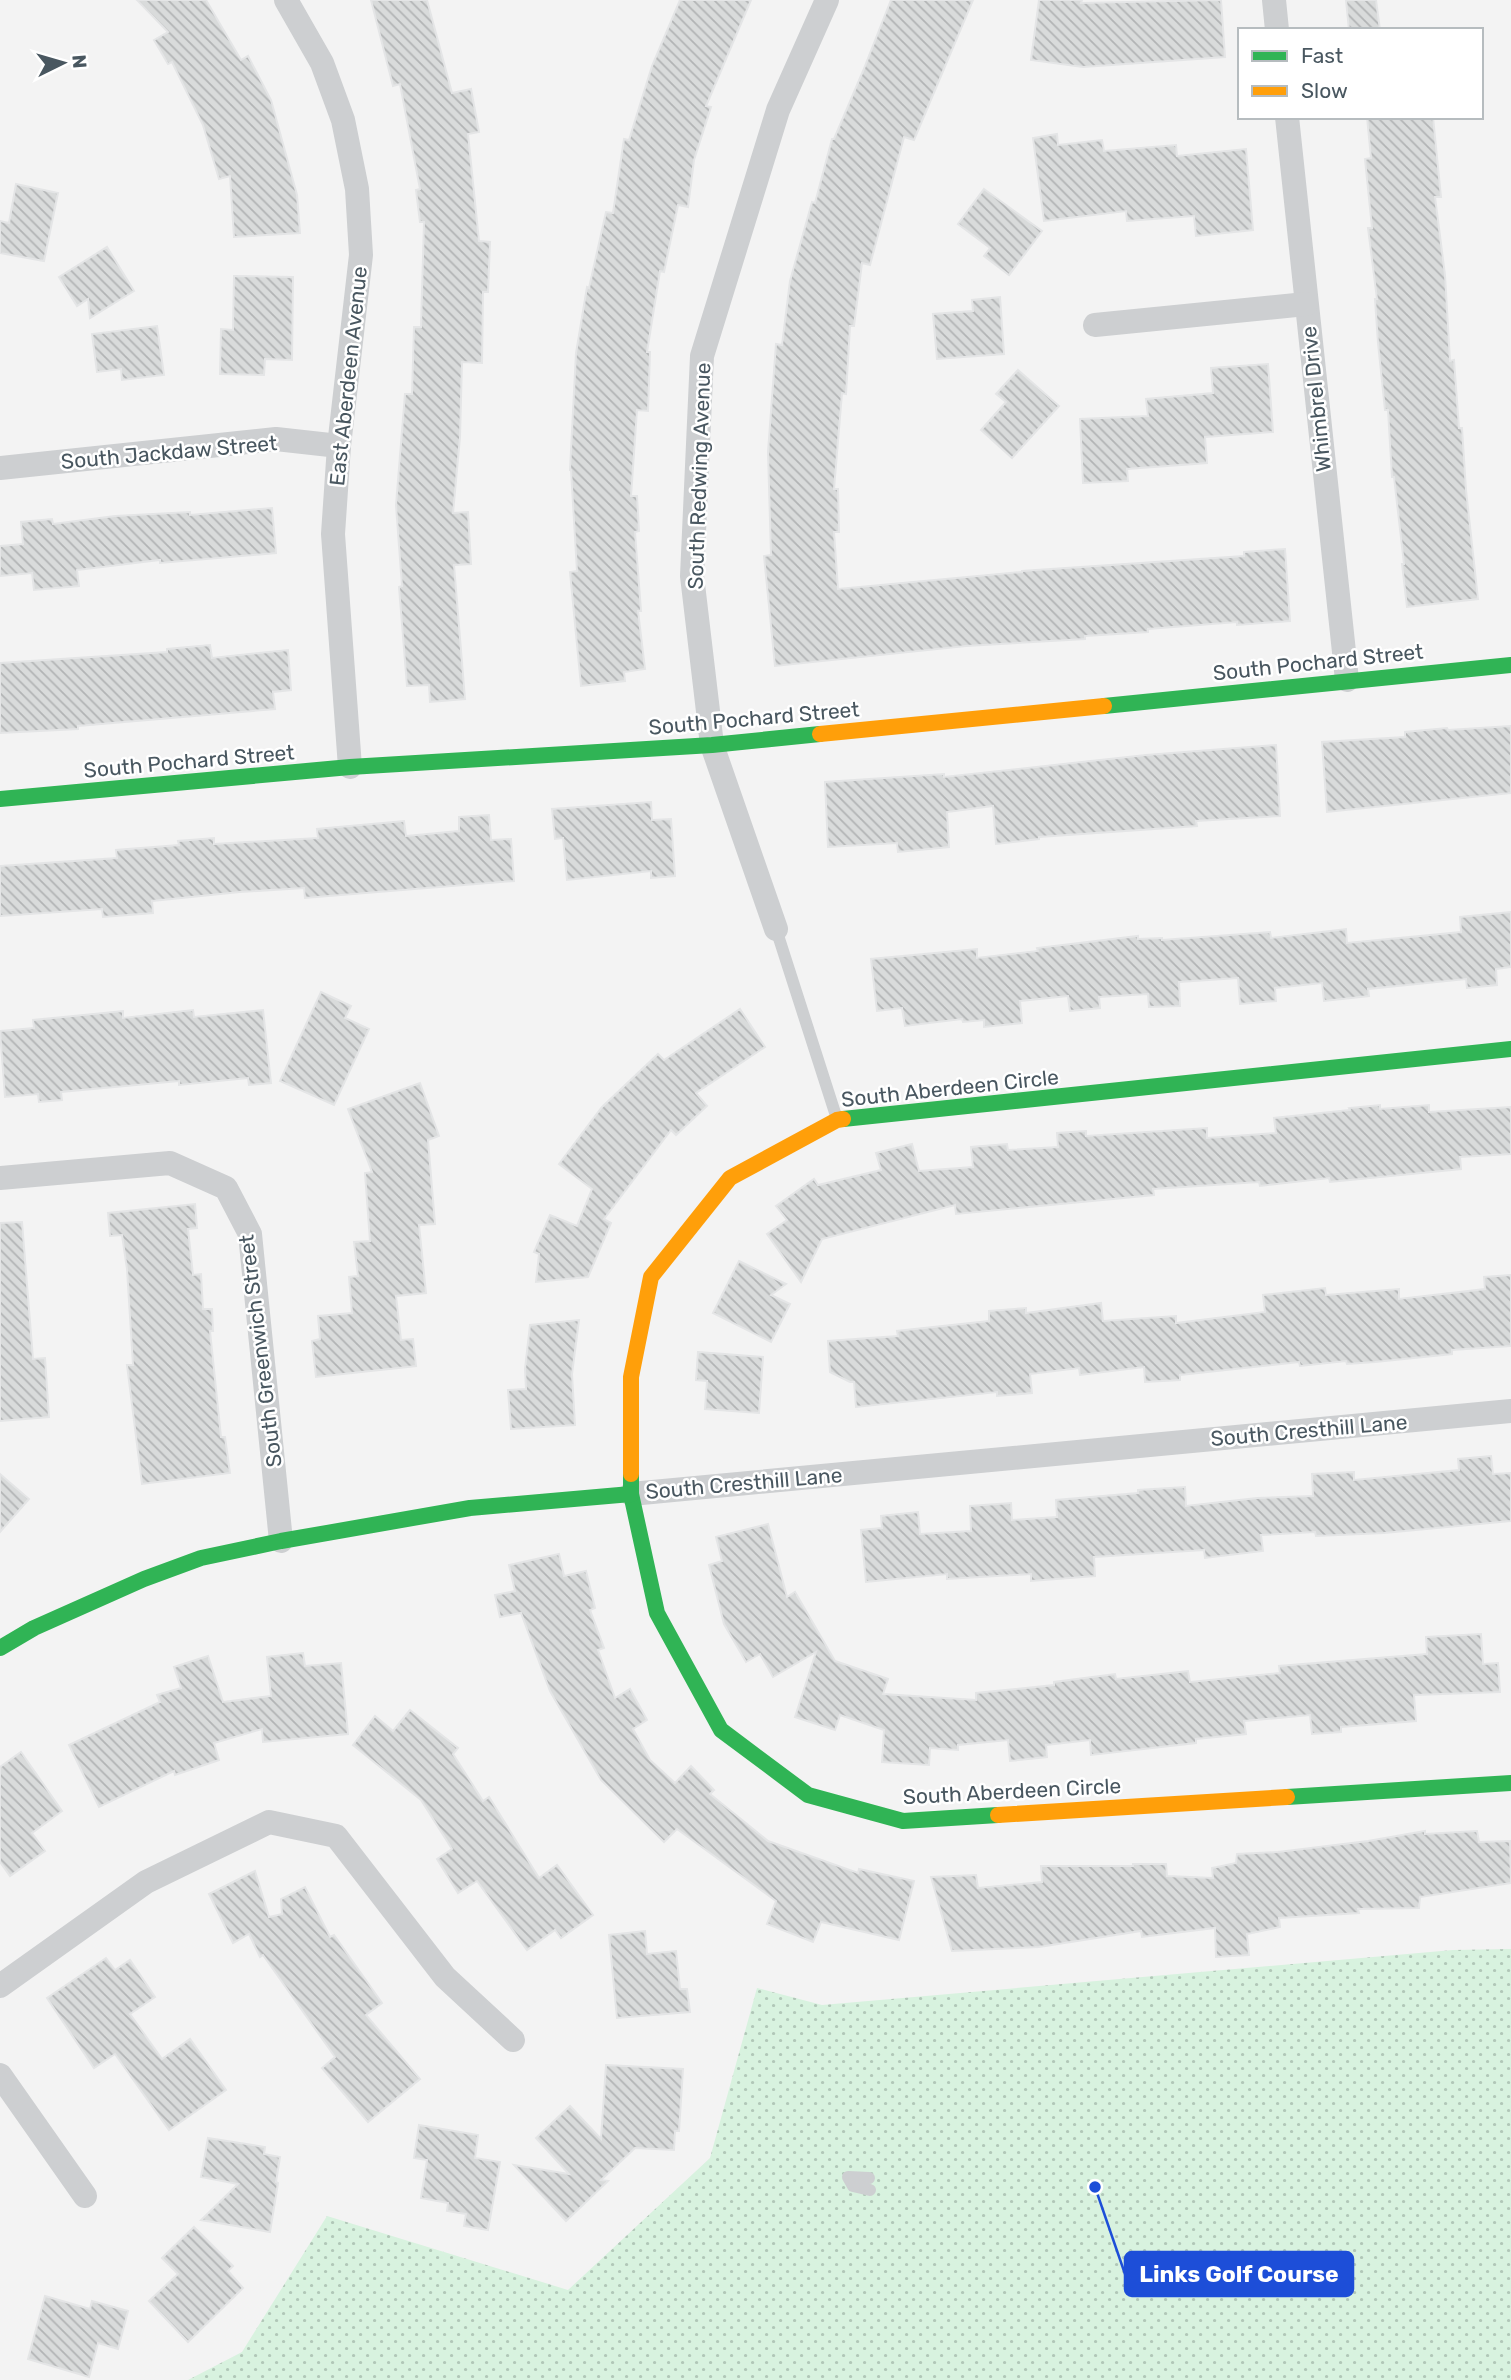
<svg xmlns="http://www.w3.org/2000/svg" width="1511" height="2380" font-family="Rubik,sans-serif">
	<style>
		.grass { fill: url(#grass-dots) }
		.building { fill: url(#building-back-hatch); stroke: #e4e5e6; stroke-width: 2 }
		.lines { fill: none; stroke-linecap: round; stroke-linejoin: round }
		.lane { stroke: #cdcfd1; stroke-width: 12 }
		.street { stroke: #cdcfd1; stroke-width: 24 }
		.fast { stroke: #30b455; stroke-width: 16 }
		.slow { stroke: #ff9f0a; stroke-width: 16 }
		.labels { text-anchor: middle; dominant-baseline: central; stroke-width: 5; stroke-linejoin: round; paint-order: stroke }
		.street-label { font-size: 21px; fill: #495760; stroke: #fff }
		.leader { fill: none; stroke: #1d4ed8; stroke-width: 2.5 }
		.callout-dot { fill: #1d4ed8; stroke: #fff; stroke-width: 2.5 }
		.callout { fill: #1d4ed8; stroke: #1d4ed8; stroke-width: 2.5 }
		.callout-label { font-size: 23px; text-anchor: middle; font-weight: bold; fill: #fff }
	</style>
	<defs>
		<pattern id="grass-dots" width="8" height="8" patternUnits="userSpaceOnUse" patternTransform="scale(1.75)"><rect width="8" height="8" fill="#d8f2df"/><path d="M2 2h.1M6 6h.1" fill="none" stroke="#b1c7b8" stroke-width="1.8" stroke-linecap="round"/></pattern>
		<pattern id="building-back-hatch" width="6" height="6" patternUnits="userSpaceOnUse" patternTransform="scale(1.75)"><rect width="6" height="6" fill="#d9dbdb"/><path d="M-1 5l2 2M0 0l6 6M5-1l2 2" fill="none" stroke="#b2b4b5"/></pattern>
	</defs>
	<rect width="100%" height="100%" fill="#f3f3f3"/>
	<polygon class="grass" points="1511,1949 1511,2380 188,2380 242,2352 327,2216 568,2290 710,2158 757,1988 822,2005 1453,1950"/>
	<g class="building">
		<polygon points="137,0 206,0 241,60 248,56 271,100 297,195 300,233 234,237 230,176 219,179 203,125 172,62 168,64 154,40 168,32"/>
		<polygon points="371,0 427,0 452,93 471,89 479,132 468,134 479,241 490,242 488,292 483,292 482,363 462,362 460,437 453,513 468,512 471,564 454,565 465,699 430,702 429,685 407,686 399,587 402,586 396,505 405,394 412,394 414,327 421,327 424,222 420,222 416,190 420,189 400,84 393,86"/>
		<polygon points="680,0 751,0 706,106 711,107 694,160 688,207 678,205 664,272 660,271 647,352 650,352 648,411 637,410 631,496 637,496 639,531 635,532 641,611 638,611 645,669 624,672 625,681 581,686 570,572 577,571 571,470 570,470 576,353 587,287 589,288 606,212 613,213 624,139 629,140 652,66"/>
		<polygon points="891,0 973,0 914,140 904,137 870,265 862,263 854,326 850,326 846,394 842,393 834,489 838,489 839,532 834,532 838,589 1022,572 1022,571 1244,556 1244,552 1285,549 1290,621 1237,625 1237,622 1148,629 1148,632 1085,636 1085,639 966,646 775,666 764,556 771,555 768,452 776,344 782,345 790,281 812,202 815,203 832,139 834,139 863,71"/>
		<polygon points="1039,0 1082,0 1081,3 1221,0 1225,57 1083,67 1031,60"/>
		<polygon points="1346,0 1376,0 1380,30 1349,30"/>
		<polygon points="1367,117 1433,117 1441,197 1435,197 1445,275 1450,361 1454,360 1459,428 1462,428 1466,490 1478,599 1407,607 1402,564 1404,564 1394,477 1392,477 1388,410 1385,410 1378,343 1375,299 1377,299 1368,228 1372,228 1365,159 1371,158"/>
		<polygon points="1057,134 1058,145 1102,140 1104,151 1176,145 1177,156 1246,149 1253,230 1196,236 1194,216 1127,221 1126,211 1044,221 1033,138"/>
		<polygon points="16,184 58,193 44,261 0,253 0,221 9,223"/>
		<polygon points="984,189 1042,231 1009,275 984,256 990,248 958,224"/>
		<polygon points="107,247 134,291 90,318 88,299 77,306 59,277"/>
		<polygon points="234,276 293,277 292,360 265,359 264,375 220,374 221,329 233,330"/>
		<polygon points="1000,297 1004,354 937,359 933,314 973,311 972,300"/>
		<polygon points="157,326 164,375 122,380 121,369 97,372 92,334"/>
		<polygon points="1268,364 1273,432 1205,437 1207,463 1127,469 1128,481 1083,483 1080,419 1148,416 1146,399 1213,393 1211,368"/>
		<polygon points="1018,370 1059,406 1012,458 981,430 1006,402 996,394"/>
		<polygon points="272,508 276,553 160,563 160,560 77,570 79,586 34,590 32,573 0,576 0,546 23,544 21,522 52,519 53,524 115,516 190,512 190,515"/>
		<polygon points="210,645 212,658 288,650 291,690 273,692 275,709 78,726 78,729 0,733 0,663 167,652 167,649"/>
		<polygon points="1511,726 1511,793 1327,812 1322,742 1405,737 1405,732 1447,728 1448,730"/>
		<polygon points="1276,745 1280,816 1196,821 1197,826 1039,837 1039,839 996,844 993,806 947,812 949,847 898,852 897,843 828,847 825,782 944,774 944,777 1146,755"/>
		<polygon points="651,802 652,820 671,819 675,876 651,878 651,871 567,880 563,838 555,839 552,809"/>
		<polygon points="489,815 491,840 511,839 514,881 305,898 304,888 240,892 152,901 153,913 103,917 102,909 0,916 0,866 117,858 116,850 179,845 178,841 214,838 214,844 318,838 317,829 404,821 406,836 459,831 459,817"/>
		<polygon points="1511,912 1511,967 1496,969 1497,985 1467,988 1466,979 1368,989 1369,996 1324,1001 1322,983 1275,988 1276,1001 1240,1004 1238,978 1179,982 1180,1006 1149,1007 1148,994 1099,997 1100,1008 1070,1011 1068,996 1020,1001 1022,1023 984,1027 984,1020 963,1022 962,1019 905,1026 902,1008 877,1011 871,959 977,949 977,958 1038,951 1037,948 1138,936 1138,939 1162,938 1162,940 1270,932 1271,938 1346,929 1347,943 1461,932 1460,917"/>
		<polygon points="321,992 351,1006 345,1018 369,1029 334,1105 280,1081"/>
		<polygon points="740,1009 765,1047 696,1093 707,1106 676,1135 671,1130 604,1219 611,1223 588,1277 536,1282 539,1254 534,1252 550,1215 577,1226 592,1189 559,1164 602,1107 658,1054 664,1060"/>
		<polygon points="193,1010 194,1017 263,1010 271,1083 249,1085 248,1078 179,1085 179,1081 61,1092 62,1100 39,1102 38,1094 5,1097 0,1031 34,1028 33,1020 123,1011 123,1018"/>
		<polygon points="420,1083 439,1136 428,1140 435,1224 419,1225 426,1293 396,1296 401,1340 413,1339 416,1366 316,1377 312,1341 320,1339 318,1316 352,1313 349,1277 358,1276 354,1242 370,1241 365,1173 372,1172 348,1109"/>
		<polygon points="1380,1105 1380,1109 1429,1105 1429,1112 1511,1107 1511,1154 1460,1157 1461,1169 1330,1182 1329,1178 1260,1186 1259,1182 1153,1189 1154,1195 956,1214 955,1205 822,1239 801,1282 767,1234 787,1220 776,1206 814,1179 818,1185 881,1170 876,1153 912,1144 919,1171 973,1167 971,1147 1007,1144 1008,1150 1058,1147 1057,1133 1086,1131 1086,1136 1207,1128 1207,1138 1276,1133 1274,1118 1350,1110 1349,1108"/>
		<polygon points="195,1204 197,1228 188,1229 193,1275 201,1274 203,1309 212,1309 213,1331 210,1331 221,1437 225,1437 230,1473 142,1484 127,1365 133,1365 127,1269 122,1235 110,1236 108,1213"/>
		<polygon points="22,1222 33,1359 45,1358 49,1417 0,1421 0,1223"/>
		<polygon points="739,1261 786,1284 771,1295 790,1304 771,1342 713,1313"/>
		<polygon points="1511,1275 1511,1346 1452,1350 1452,1354 1375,1362 1347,1364 1346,1361 1300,1366 1299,1362 1180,1375 1180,1380 1145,1382 1144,1367 1080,1375 1079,1368 1030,1374 1032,1393 997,1396 997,1392 856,1407 854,1382 850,1382 830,1372 828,1341 898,1336 897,1331 989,1321 989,1311 1026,1308 1026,1313 1101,1303 1103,1321 1176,1316 1176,1323 1265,1312 1263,1295 1325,1288 1326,1295 1399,1289 1399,1299 1485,1289 1484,1277"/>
		<polygon points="579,1320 572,1374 575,1425 511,1429 508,1390 526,1389 525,1369 530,1325"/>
		<polygon points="698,1352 763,1357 759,1413 705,1409 707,1381 696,1380"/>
		<polygon points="1491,1456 1493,1474 1511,1473 1511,1521 1384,1533 1316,1536 1315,1532 1261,1535 1263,1551 1205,1558 1204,1550 1094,1557 1095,1576 1031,1581 1031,1574 947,1579 947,1574 866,1582 861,1530 882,1528 881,1516 918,1512 920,1534 971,1531 970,1506 1011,1503 1012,1520 1057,1517 1056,1500 1138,1493 1138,1490 1185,1487 1186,1506 1257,1498 1313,1496 1312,1474 1354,1472 1354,1480 1459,1470 1458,1459"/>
		<polygon points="0,1474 29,1499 0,1532"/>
		<polygon points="768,1524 787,1597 795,1592 835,1661 888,1679 883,1694 976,1700 976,1693 1054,1685 1054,1682 1115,1674 1116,1679 1188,1671 1190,1682 1280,1673 1279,1666 1427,1654 1426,1637 1481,1634 1483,1664 1498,1663 1500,1692 1414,1695 1416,1721 1341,1727 1341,1732 1312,1734 1310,1715 1244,1721 1246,1734 1196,1739 1196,1743 1091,1755 1090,1740 1046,1745 1047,1757 1010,1761 1008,1740 958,1745 958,1750 930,1748 929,1765 882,1762 884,1730 840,1715 835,1730 795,1717 816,1652 773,1677 760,1654 746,1662 724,1624 709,1565 722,1561 716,1537"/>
		<polygon points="559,1554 564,1576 586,1571 595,1608 590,1610 604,1648 598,1650 615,1698 630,1689 647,1720 633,1729 650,1760 675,1783 691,1766 714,1790 710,1794 768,1841 858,1873 859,1869 914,1881 899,1940 821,1922 813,1942 767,1924 776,1901 677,1829 664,1842 601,1780 550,1691 521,1613 500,1617 495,1595 515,1591 509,1565"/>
		<polygon points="303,1653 305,1666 341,1663 348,1734 263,1742 262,1729 214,1743 219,1760 175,1775 174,1771 99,1807 69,1745 160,1702 157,1695 181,1688 174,1667 208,1656 223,1702 271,1696 267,1657"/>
		<polygon points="410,1710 458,1748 453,1754 483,1801 489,1797 539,1878 557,1865 593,1915 561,1938 555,1930 527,1950 477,1881 458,1893 437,1859 452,1849 421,1800 353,1745 375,1716 393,1731"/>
		<polygon points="21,1752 62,1811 32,1833 45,1851 10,1876 0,1862 0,1767"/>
		<polygon points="1425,1831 1425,1834 1477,1831 1479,1842 1510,1841 1511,1883 1420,1897 1419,1908 1358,1909 1359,1913 1279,1918 1280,1927 1247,1934 1249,1955 1216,1957 1215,1928 1142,1937 1141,1931 1039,1947 952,1951 931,1877 976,1875 978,1888 1042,1882 1041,1866 1133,1866 1133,1864 1166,1864 1167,1876 1213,1878 1212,1868 1236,1863 1237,1854 1278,1852 1368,1841"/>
		<polygon points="255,1871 269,1917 282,1914 281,1899 305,1887 330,1937 334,1935 382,2003 366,2015 420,2079 368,2122 322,2068 335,2057 263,1955 260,1957 249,1934 233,1943 209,1894"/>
		<polygon points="645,1931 647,1954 676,1951 680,1989 687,1989 690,2012 617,2018 609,1935"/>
		<polygon points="106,1958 115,1970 130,1960 155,1997 130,2014 162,2059 190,2039 226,2090 169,2130 115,2054 94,2068 47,1998"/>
		<polygon points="606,2065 683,2069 679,2131 675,2131 674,2150 635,2148 601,2180 608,2181 566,2221 514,2165 569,2174 536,2138 570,2106 601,2139"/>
		<polygon points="419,2125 478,2135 475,2158 500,2162 488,2230 464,2226 466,2214 447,2211 448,2203 421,2198 427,2160 414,2158"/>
		<polygon points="208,2138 265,2147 264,2154 280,2157 276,2182 278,2183 270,2232 201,2220 238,2184 201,2177"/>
		<polygon points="194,2227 233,2266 228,2271 243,2288 188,2342 149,2301 178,2274 162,2258"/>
		<polygon points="45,2296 90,2309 92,2301 128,2311 118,2349 98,2343 89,2377 28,2359"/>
	</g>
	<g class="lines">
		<g class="lane">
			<polyline points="776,929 837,1119"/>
			<polyline points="869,2178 848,2177 853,2186 870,2190"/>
		</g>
		<g class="street">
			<polyline points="286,0 322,63 343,120 357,189 361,255 339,446 333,534 350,767"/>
			<polyline points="1274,0 1277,30"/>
			<polyline points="1287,117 1347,680"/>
			<polyline points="1095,325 1306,304"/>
			<polyline points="0,468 276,439 339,446"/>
			<polyline points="776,929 712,745 692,576 702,356 778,110 827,0"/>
			<polyline points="0,1178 170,1163 226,1188 250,1234 281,1541"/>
			<polyline points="631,1494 1511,1411"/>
			<polyline points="0,1986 146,1882 269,1822 336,1836 445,1977 513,2040"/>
			<polyline points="0,2075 85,2196"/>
		</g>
		<g class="fast">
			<polyline points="1104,706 1511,665"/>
			<polyline points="0,799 350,767 712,745 820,734"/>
			<polyline points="843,1119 1511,1049"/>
			<polyline points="631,1474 631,1494 657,1613 721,1730 808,1795 903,1821 998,1815"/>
			<polyline points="0,1648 34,1628 144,1579 201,1558 281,1541 470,1508 631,1494"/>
			<polyline points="1287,1797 1511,1783"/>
		</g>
		<g class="slow">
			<polyline points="820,734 1104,706"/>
			<polyline points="631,1474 631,1377 651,1277 730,1178 837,1120 843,1119"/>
			<polyline points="998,1815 1287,1797"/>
		</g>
	</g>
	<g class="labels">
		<g class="street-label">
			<text transform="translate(348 376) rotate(-84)">East Aberdeen Avenue</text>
			<text transform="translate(1316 399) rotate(-96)">Whimbrel Drive</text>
			<text transform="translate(169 452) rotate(-5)">South Jackdaw Street</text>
			<text transform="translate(699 476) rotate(-88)">South Redwing Avenue</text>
			<text transform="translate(1318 662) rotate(-6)">South Pochard Street</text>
			<text transform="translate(754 718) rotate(-5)">South Pochard Street</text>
			<text transform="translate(189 761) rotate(-5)">South Pochard Street</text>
			<text transform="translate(950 1088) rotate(-6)">South Aberdeen Circle</text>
			<text transform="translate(260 1351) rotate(-97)">South Greenwich Street</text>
			<text transform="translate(1309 1430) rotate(-5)">South Cresthill Lane</text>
			<text transform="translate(744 1483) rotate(-5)">South Cresthill Lane</text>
			<text transform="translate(1012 1791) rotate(-3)">South Aberdeen Circle</text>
		</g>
	</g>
	<path class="leader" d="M1095 2187L1125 2274"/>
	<circle class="callout-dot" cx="1095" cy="2187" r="7"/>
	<rect class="callout" x="1125" y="2252" width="228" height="44" rx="7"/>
	<g class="callout-label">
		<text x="1239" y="2282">Links Golf Course</text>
	</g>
	<rect x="1238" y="28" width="245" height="91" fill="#ffffff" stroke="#b6bcbf" stroke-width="2"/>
	<rect x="1252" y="51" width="35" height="10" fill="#30b455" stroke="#b6bcbf" stroke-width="2"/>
	<text x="1301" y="63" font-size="21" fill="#495760">Fast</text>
	<rect x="1252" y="86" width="35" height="10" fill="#ff9f0a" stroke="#b6bcbf" stroke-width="2"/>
	<text x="1301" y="98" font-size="21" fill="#495760">Slow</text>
	<g transform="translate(63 63) rotate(85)" stroke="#ffffff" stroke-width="5" paint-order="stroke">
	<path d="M0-5L12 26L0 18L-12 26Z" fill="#495760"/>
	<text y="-10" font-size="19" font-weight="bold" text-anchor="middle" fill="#495760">N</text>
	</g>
</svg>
